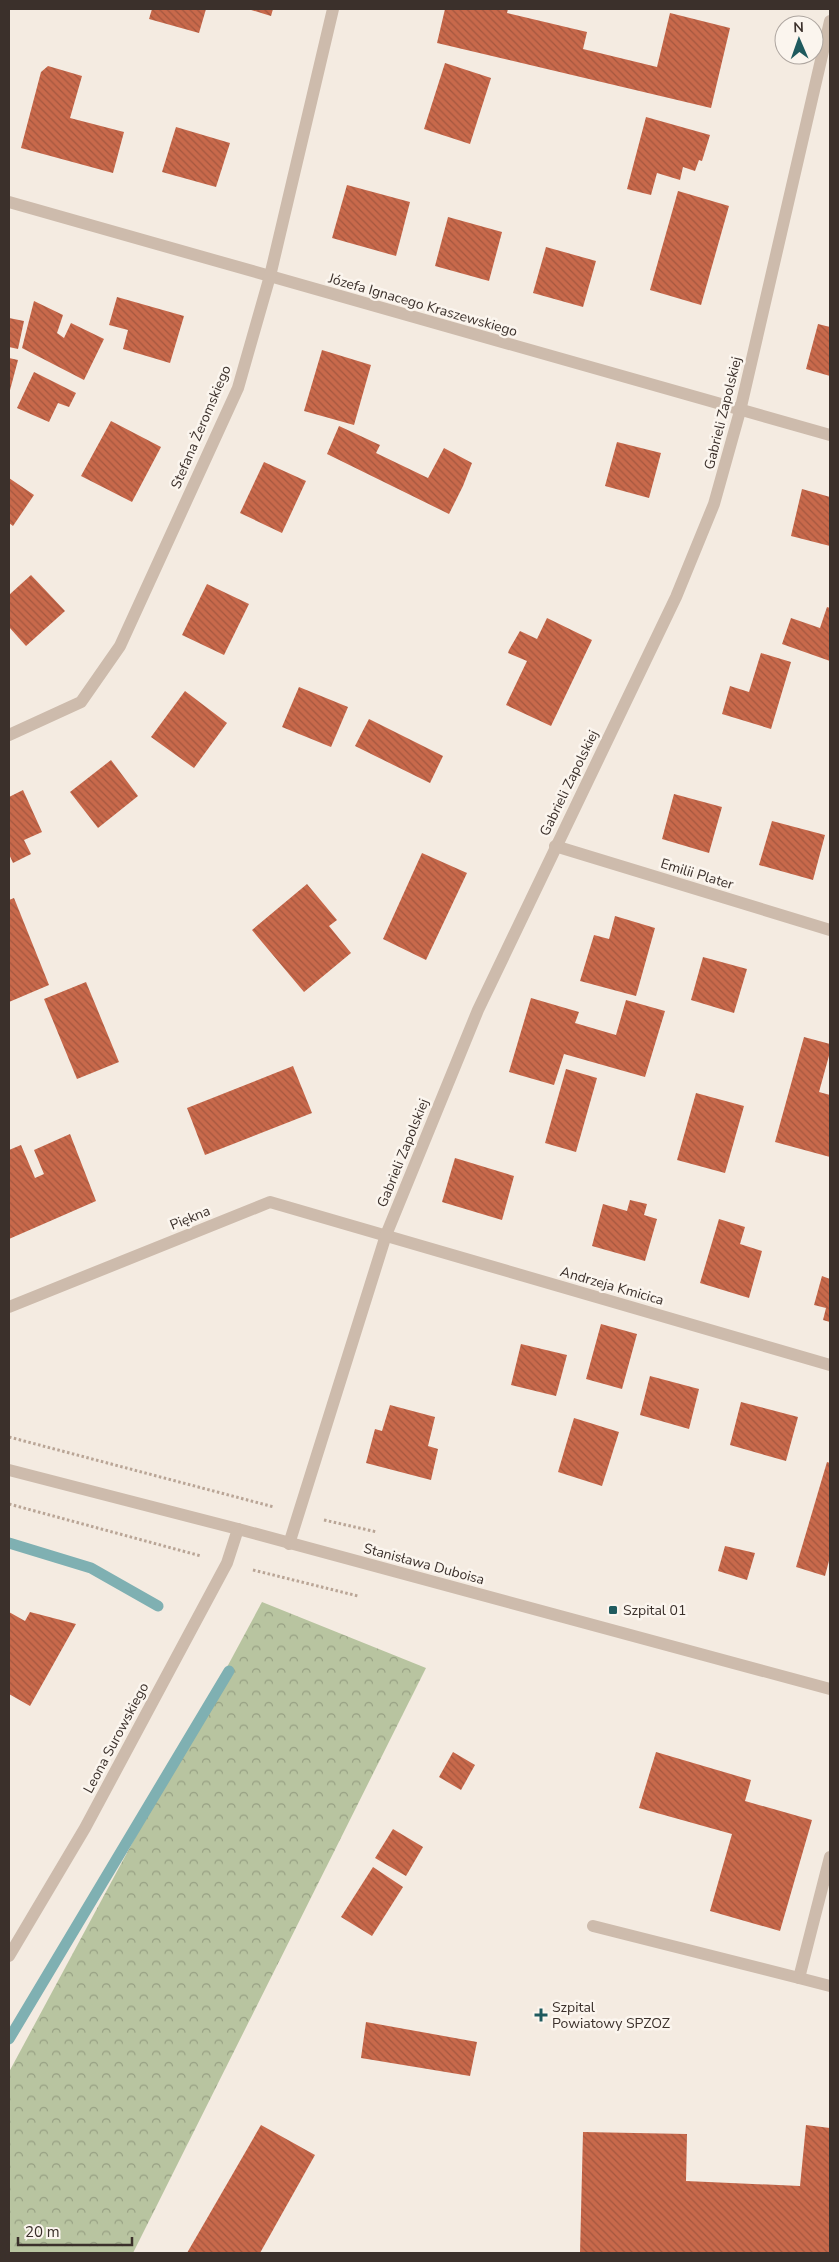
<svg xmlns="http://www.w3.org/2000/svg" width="839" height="2262" font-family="'Nunito Sans',sans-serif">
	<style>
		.forest { fill: url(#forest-crowns) }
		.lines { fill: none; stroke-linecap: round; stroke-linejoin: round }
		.stream { stroke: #7fb0b2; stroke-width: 11 }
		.building { fill: url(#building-back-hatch) }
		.path { stroke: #b9a596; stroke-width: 3; stroke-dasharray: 2.5 2.5; stroke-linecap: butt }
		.service { stroke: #cdbbac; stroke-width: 12 }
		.minor { stroke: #cdbbac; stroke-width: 12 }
		.tertiary { stroke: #cdbbac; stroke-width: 12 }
		.poi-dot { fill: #1f5a5e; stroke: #fbf5ee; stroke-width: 2 }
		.labels { text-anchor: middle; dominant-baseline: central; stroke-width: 5; stroke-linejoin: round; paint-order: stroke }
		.street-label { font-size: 14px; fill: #3b302b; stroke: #fbf5ee }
		.poi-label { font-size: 14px; fill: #3b302b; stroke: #fbf5ee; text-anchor: start }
	</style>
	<defs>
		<pattern id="forest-crowns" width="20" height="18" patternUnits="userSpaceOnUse" patternTransform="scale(1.25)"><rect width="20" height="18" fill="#b8c4a0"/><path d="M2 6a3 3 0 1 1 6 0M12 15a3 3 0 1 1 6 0" fill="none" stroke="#97a083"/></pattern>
		<pattern id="building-back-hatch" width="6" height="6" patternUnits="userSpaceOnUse" patternTransform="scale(1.25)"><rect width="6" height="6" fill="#c8694b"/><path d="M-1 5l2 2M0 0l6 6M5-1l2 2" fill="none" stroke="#a4573f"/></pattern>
	</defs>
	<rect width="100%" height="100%" fill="#f4ebe1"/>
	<polygon class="forest" points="262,1602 426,1668 133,2253 9,2253 9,2072"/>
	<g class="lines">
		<g class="stream">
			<polyline points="9,1543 91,1568 158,1606"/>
			<polyline points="9,2039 229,1671"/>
		</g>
	</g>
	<g class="building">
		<polygon points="152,9 206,9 199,33 149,19"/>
		<polygon points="248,9 273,9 271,16"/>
		<polygon points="445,9 508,9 507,13 587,32 583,49 657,67 670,13 730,28 711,108 437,43"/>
		<polygon points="445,63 491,78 470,144 424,129"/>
		<polygon points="48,66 82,76 70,118 124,132 113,173 21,148 41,72"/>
		<polygon points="646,117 710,135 702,161 699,160 695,171 683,167 680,180 657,173 651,195 627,189"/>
		<polygon points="176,127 230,143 216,187 162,172"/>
		<polygon points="347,185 410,202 396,256 332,238"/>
		<polygon points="678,191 729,206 701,305 650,290"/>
		<polygon points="448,217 502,232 489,281 435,266"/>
		<polygon points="546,247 596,261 583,307 533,293"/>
		<polygon points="117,297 184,316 170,363 123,349 128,330 109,325"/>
		<polygon points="34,301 63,315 57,333 64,338 71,323 104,339 84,380 22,348"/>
		<polygon points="9,318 24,321 18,349 9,347"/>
		<polygon points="818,324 830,327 830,376 806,369"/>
		<polygon points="322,350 371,365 354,425 304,411"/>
		<polygon points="9,358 18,360 9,394"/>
		<polygon points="34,372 76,393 69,407 58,403 49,422 17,408"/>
		<polygon points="111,421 161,447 132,502 81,476"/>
		<polygon points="339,426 380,445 376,453 428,478 444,448 472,463 463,486 449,514 327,454"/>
		<polygon points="617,442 661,453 649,498 605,486"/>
		<polygon points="264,462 306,481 282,533 240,513"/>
		<polygon points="9,478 34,495 13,526 9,523"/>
		<polygon points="802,489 830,497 830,546 791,536"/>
		<polygon points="31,575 65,611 26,646 9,627 9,595"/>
		<polygon points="207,584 249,604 224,655 182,635"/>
		<polygon points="827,607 830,608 830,661 782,644 791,618 820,628"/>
		<polygon points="547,618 592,640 551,726 506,705 527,661 508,653 509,650 520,631 537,639"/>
		<polygon points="761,653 791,662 771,729 722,714 730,686 749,692"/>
		<polygon points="299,687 348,707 331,747 282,727"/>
		<polygon points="185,691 227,723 194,768 151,737"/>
		<polygon points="369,719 443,756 430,783 355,746"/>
		<polygon points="111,760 138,796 98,828 70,792"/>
		<polygon points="23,790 42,832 24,840 31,854 13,863 9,854 9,797"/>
		<polygon points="674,794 722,807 709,853 662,839"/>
		<polygon points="772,821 825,835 813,880 759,865"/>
		<polygon points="422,853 467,873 426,960 383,939"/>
		<polygon points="307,884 337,920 329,926 351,953 304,992 252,930"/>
		<polygon points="14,898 49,985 9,1002 9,900"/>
		<polygon points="615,916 655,928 636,996 580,981 594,935 609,939"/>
		<polygon points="703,957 747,969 734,1013 691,1000"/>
		<polygon points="86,982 119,1062 77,1079 44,999"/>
		<polygon points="531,998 579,1012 575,1023 616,1035 626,1000 665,1011 645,1077 564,1054 554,1085 509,1072"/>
		<polygon points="804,1037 830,1044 830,1052 819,1092 830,1095 830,1157 775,1142"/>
		<polygon points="293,1066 312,1113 205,1155 187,1108"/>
		<polygon points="566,1069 597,1078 576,1152 545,1143"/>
		<polygon points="696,1093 744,1106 725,1173 677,1160"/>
		<polygon points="70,1134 96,1201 9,1239 9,1150 21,1145 35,1178 44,1174 34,1150"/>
		<polygon points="455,1158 514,1176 502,1220 442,1202"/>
		<polygon points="630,1200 647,1204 644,1215 657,1219 645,1261 592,1246 603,1204 627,1211"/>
		<polygon points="719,1219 745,1227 740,1244 762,1251 749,1298 700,1283"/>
		<polygon points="822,1276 830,1279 830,1322 823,1320 826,1308 814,1305"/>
		<polygon points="601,1324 637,1334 622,1389 586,1379"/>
		<polygon points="521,1344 567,1355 556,1396 511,1385"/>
		<polygon points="650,1376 699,1389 689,1429 640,1415"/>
		<polygon points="741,1402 798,1417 786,1461 730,1445"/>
		<polygon points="390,1405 435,1417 428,1446 438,1449 431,1480 366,1463 375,1429 382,1431"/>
		<polygon points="574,1418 619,1432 602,1486 558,1472"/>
		<polygon points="827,1462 830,1463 830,1557 825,1576 796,1567"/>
		<polygon points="725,1546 755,1553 747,1580 718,1571"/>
		<polygon points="9,1612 25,1621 30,1612 76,1624 30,1706 9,1694"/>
		<polygon points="453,1752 475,1765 461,1790 439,1777"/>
		<polygon points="656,1752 751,1780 745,1801 812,1820 780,1931 710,1911 732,1834 639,1808"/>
		<polygon points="393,1829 423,1847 406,1876 375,1858"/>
		<polygon points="373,1867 403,1887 372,1936 341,1917"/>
		<polygon points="366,2022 477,2042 470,2076 361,2058"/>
		<polygon points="261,2125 315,2155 260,2253 187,2253"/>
		<polygon points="806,2125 830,2128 830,2253 580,2253 583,2132 687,2134 686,2181 800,2186"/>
	</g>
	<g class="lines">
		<g class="path">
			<polyline points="9,1437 274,1507"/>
			<polyline points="9,1504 201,1556"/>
			<polyline points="324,1520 377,1532"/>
			<polyline points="253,1570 358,1596"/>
		</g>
		<g class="service">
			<polyline points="830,1857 799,1978 830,1986"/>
			<polyline points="593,1926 799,1978"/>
		</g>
		<g class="minor">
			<polyline points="9,202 830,435"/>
			<polyline points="9,735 81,702 120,646 238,388 270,276 333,9"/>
			<polyline points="555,846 830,930"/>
			<polyline points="9,1307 270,1202 830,1365"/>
			<polyline points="289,1544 386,1235 478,1010 676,597 714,504 740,411 830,21"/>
			<polyline points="9,1956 85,1828 227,1563 238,1529"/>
		</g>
		<polyline class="tertiary" points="9,1470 238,1529 830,1689"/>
	</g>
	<g class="poi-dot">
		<rect x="608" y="1605" width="10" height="10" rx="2.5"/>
		<path d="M538.5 2007.5h5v5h5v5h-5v5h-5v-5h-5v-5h5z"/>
	</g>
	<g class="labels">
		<g class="street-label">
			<text transform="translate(423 305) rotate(16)">Józefa Ignacego Kraszewskiego</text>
			<text transform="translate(723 413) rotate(-76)">Gabrieli Zapolskiej</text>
			<text transform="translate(201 427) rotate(-67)">Stefana Żeromskiego</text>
			<text transform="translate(569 783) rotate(-64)">Gabrieli Zapolskiej</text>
			<text transform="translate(697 874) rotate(17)">Emilii Plater</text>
			<text transform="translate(403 1153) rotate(-68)">Gabrieli Zapolskiej</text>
			<text transform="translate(190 1218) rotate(-22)">Piękna</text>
			<text transform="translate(612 1286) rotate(16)">Andrzeja Kmicica</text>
			<text transform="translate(424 1564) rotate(15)">Stanisława Duboisa</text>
			<text transform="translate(116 1738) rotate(-62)">Leona Surowskiego</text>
		</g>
		<g class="poi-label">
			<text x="623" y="1610">Szpital 01</text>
			<text x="552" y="2007">Szpital<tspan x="552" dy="16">Powiatowy SPZOZ</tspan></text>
		</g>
	</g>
	<rect width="839" height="2262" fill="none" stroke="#3b302b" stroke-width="20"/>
	<g transform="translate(799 40) rotate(358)"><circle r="24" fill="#fbf5ee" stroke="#aea6a0"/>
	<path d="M0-4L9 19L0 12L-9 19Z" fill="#1f5a5e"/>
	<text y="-8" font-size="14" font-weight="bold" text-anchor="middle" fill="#3b302b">N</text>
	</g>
	<path d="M18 2237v8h114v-8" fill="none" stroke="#3b302b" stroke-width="2.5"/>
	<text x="25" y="2237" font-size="15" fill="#3b302b" stroke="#fbf5ee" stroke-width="4" paint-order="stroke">20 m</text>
</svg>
